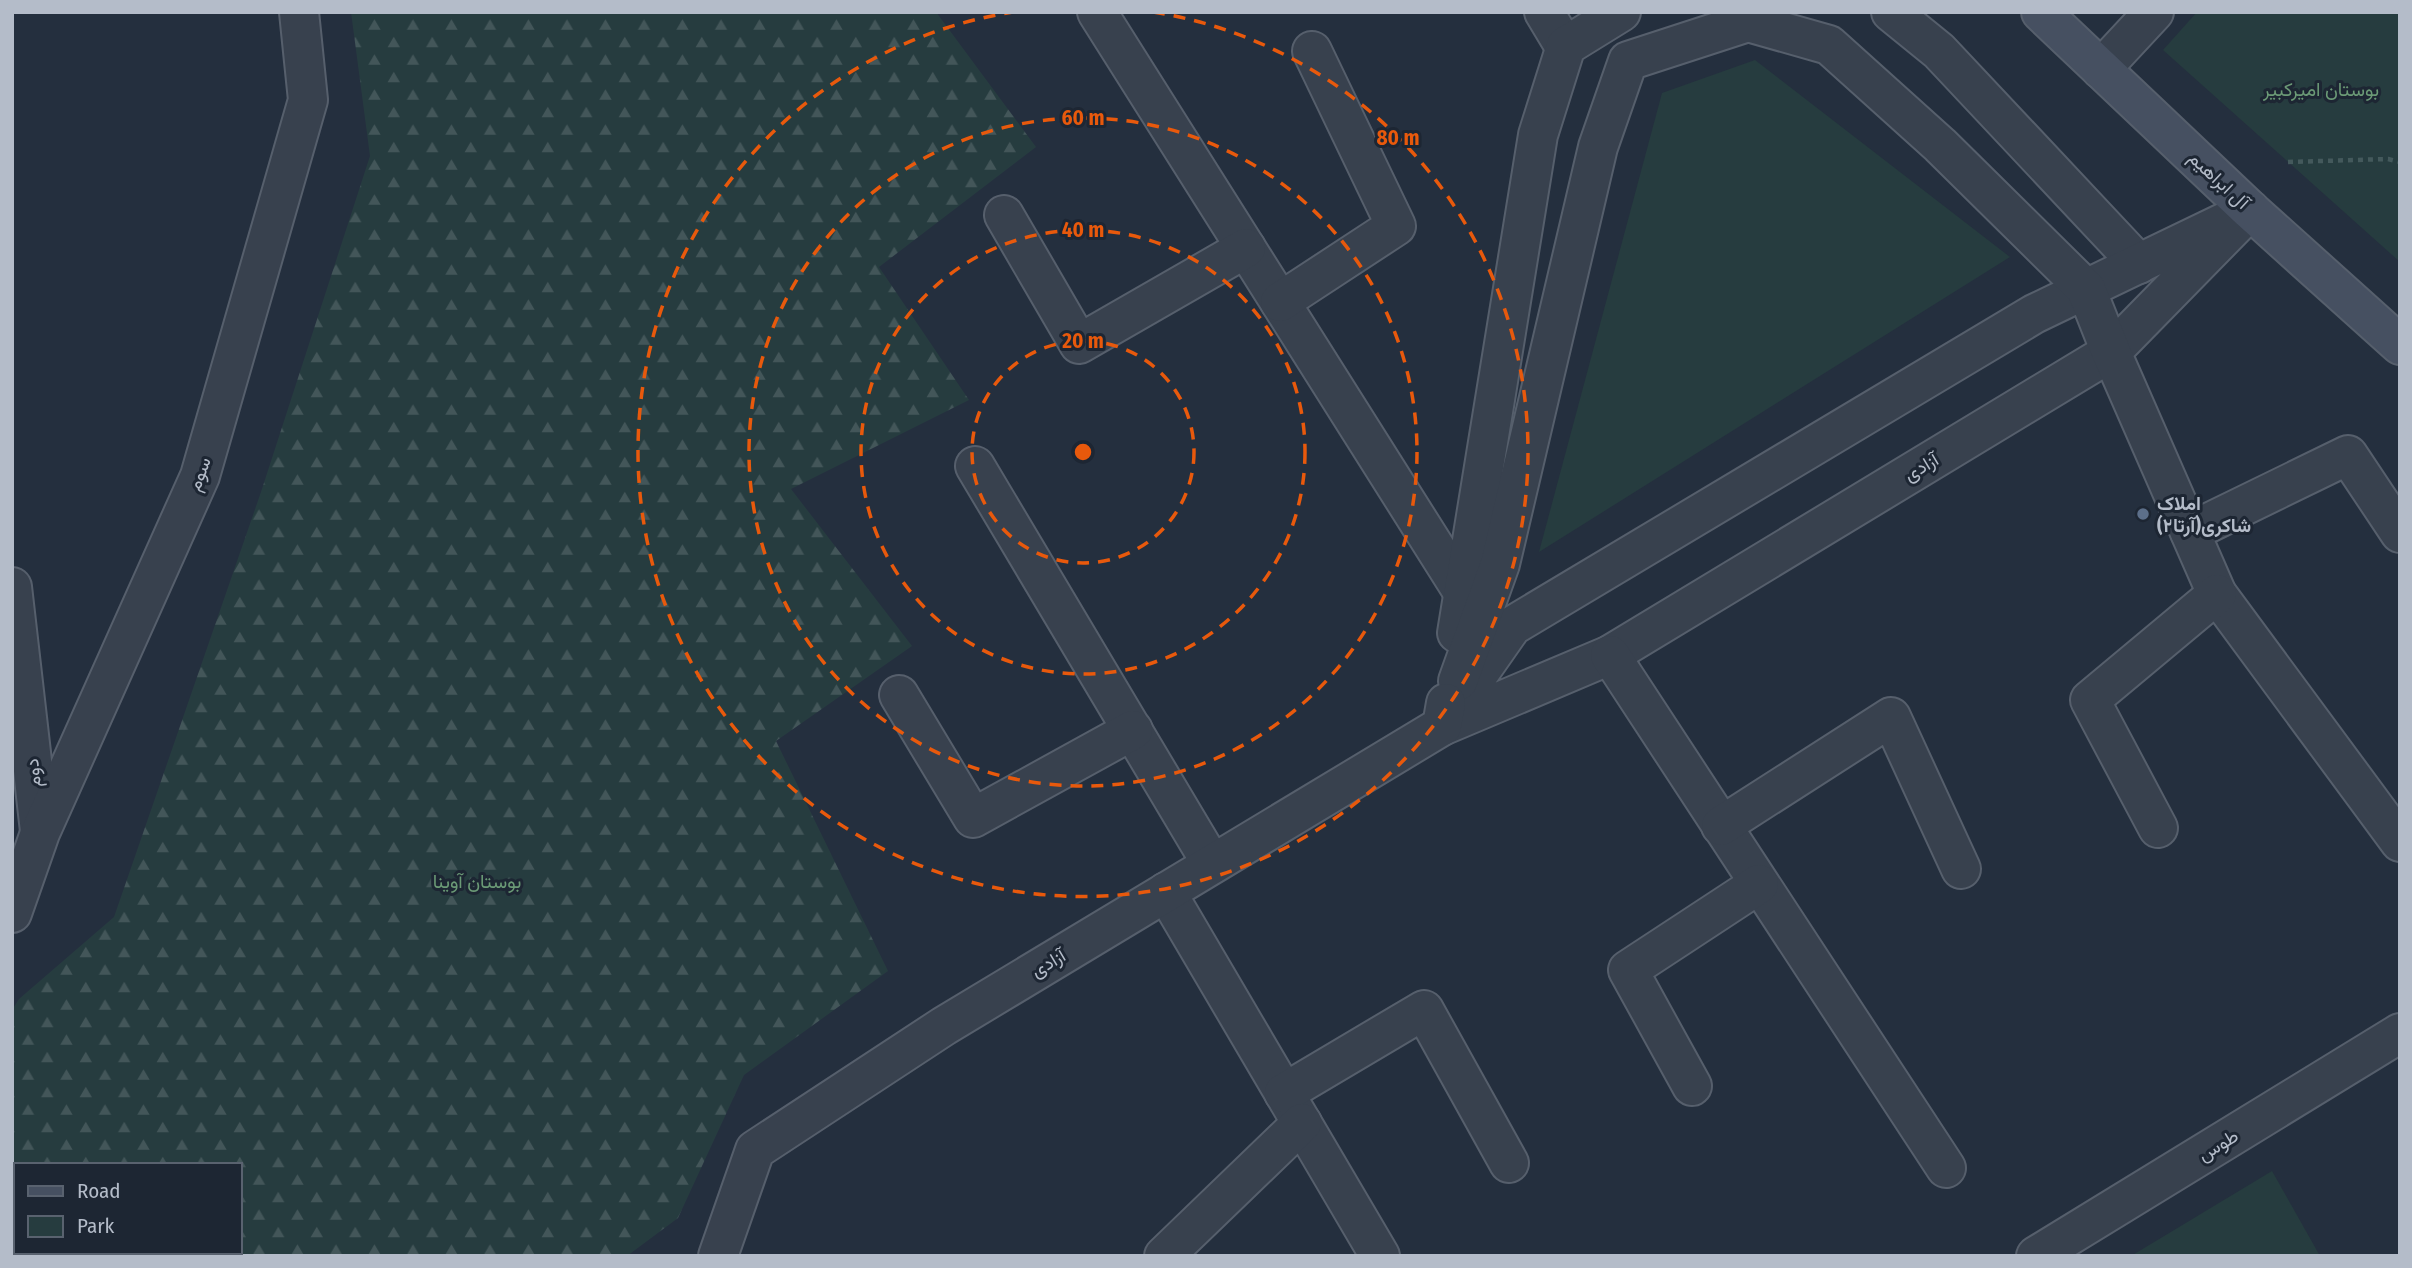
<svg xmlns="http://www.w3.org/2000/svg" width="2412" height="1268" font-family="'Fira Sans Condensed',Vazirmatn,sans-serif">
	<style>
		.forest { fill: url(#forest-firs); fill-rule: evenodd }
		.park { fill: #263c3f }
		.lines { fill: none; stroke-linecap: round; stroke-linejoin: round }
		.street-casing { stroke: #565f6c; stroke-width: 42 }
		.secondary-casing { stroke: #565f6c; stroke-width: 42 }
		.path { stroke: #44595c; stroke-width: 4.5; stroke-dasharray: 5 5; stroke-linecap: butt }
		.street { stroke: #38414e; stroke-width: 38 }
		.secondary { stroke: #465061; stroke-width: 38 }
		.ring { fill: none; stroke: #e8590c; stroke-width: 3.5; stroke-dasharray: 12 9 }
		.service-dot { fill: #5c6f8a; stroke: #1d2633; stroke-width: 2.5 }
		.labels { text-anchor: middle; dominant-baseline: central; stroke-width: 6; stroke-linejoin: round; paint-order: stroke }
		.park-label { font-size: 19px; fill: #6b9a76; stroke: #1d2633 }
		.street-label { font-size: 19px; fill: #b4bcc9; stroke: #1d2633 }
		.poi-label { font-size: 19px; font-weight: bold; fill: #b4bcc9; stroke: #1d2633; text-anchor: start }
		.centre { fill: #e8590c; stroke: #1d2633; stroke-width: 3.5 }
		.ring-label { font-size: 21px; text-anchor: middle; font-weight: bold; fill: #e8590c; stroke: #1d2633; stroke-width: 6; stroke-linejoin: round; paint-order: stroke }
	</style>
	<defs>
		<pattern id="forest-firs" width="22" height="20" patternUnits="userSpaceOnUse" patternTransform="scale(1.75)"><rect width="22" height="20" fill="#263c3f"/><path d="M5 1l3.5 6h-7zM16 11l3.5 6h-7z" fill="#435659"/></pattern>
	</defs>
	<rect width="100%" height="100%" fill="#242f3e"/>
	<path class="forest" d="M351,12h585l100,135 -157,120 90,133 -178,89 121,157 -136,95 112,230 -144,104 -66,143 -51,38h-615v-246l7,-11 95,-82 147,-425 109,-336zM16,1165h224v87h-224z"/>
	<g class="park">
		<polygon points="2197,12 2400,12 2400,262 2163,50"/>
		<polygon points="1755,60 2010,257 1539,552 1662,93"/>
		<polygon points="2272,1171 2320,1256 2131,1256"/>
	</g>
	<g class="lines">
		<defs>
			<g id="street">
				<polyline points="1097,12 1463,592"/>
				<polyline points="1544,12 1565,47"/>
				<polyline points="1891,12 1939,51 2139,264"/>
				<polyline points="2101,69 2154,12"/>
				<polygon points="2250,210 2111,352 1610,655 1442,726 1512,626 2034,314"/>
				<polyline points="1004,215 1079,344 1246,248"/>
				<polyline points="1280,302 1396,226 1312,51"/>
				<polyline points="975,466 1212,864"/>
				<polyline points="2190,532 2348,455 2400,533"/>
				<polyline points="12,587 40,831"/>
				<polyline points="1457,633 1538,135 1566,46 1621,12"/>
				<polyline points="1610,655 1946,1168"/>
				<polyline points="1458,681 1500,564 1598,147 1628,61 1748,22 1829,45 1940,145 2086,289 2111,352 2217,594 2400,842"/>
				<polyline points="899,695 973,818 1133,730"/>
				<polyline points="1721,826 1891,717 1961,869"/>
				<polyline points="2158,828 2090,700 2217,594"/>
				<polyline points="1166,892 1380,1256"/>
				<polyline points="12,913 40,833 200,476 308,100 299,12"/>
				<polyline points="1692,1086 1628,970 1759,884"/>
				<polyline points="1284,1093 1424,1010 1509,1163"/>
				<polyline points="718,1256 755,1150 944,1026 1442,726 1446,703"/>
				<polyline points="1164,1256 1302,1123"/>
				<polyline points="2036,1256 2400,1033"/>
			</g>
			<polyline id="secondary" points="2041,12 2250,210 2400,345"/>
		</defs>
		<use href="#street" class="street-casing"/>
		<use href="#secondary" class="secondary-casing"/>
		<polyline class="path" points="2288,162 2388,159 2400,162"/>
		<use href="#street" class="street"/>
		<use href="#secondary" class="secondary"/>
	</g>
	<g class="ring">
		<circle cx="1083" cy="452" r="111"/>
		<circle cx="1083" cy="452" r="222"/>
		<circle cx="1083" cy="452" r="334"/>
		<path d="M1153 12A445 445 0 1 1 1013 12"/>
	</g>
	<circle class="service-dot" cx="2143" cy="514" r="7"/>
	<g class="labels">
		<g class="park-label">
			<text x="2321" y="89">بوستان امیرکبیر</text>
			<text x="477" y="881">بوستان آوینا</text>
		</g>
		<g class="street-label">
			<text transform="translate(2219 180) rotate(43)">آل ابراهیم</text>
			<text transform="translate(1921 467) rotate(-31)">آزادی</text>
			<text transform="translate(199 474) rotate(-70)">سوم</text>
			<text transform="translate(33 773) rotate(-96)">دوم</text>
			<text transform="translate(1048 963) rotate(-31)">آزادی</text>
			<text transform="translate(2218 1145) rotate(-31)">طوس</text>
		</g>
		<g class="poi-label">
			<text x="2157" y="503">املاک<tspan x="2157" dy="22">شاکری(آرتا۲)</tspan></text>
		</g>
	</g>
	<circle cx="1083" cy="452" r="10" class="centre"/>
	<g class="ring-label">
		<text x="1083" y="125">60 m</text>
		<text x="1398" y="145">80 m</text>
		<text x="1083" y="237">40 m</text>
		<text x="1083" y="348">20 m</text>
	</g>
	<rect width="2412" height="1268" fill="none" stroke="#b4bcc9" stroke-width="28"/>
	<rect x="14" y="1163" width="228" height="91" fill="#1d2633" stroke="#59626f" stroke-width="2"/>
	<rect x="28" y="1186" width="35" height="10" fill="#465061" stroke="#59626f" stroke-width="2"/>
	<text x="77" y="1198" font-size="21" fill="#b4bcc9">Road</text>
	<rect x="28" y="1216" width="35" height="21" fill="#263c3f" stroke="#59626f" stroke-width="2"/>
	<text x="77" y="1233" font-size="21" fill="#b4bcc9">Park</text>
</svg>
